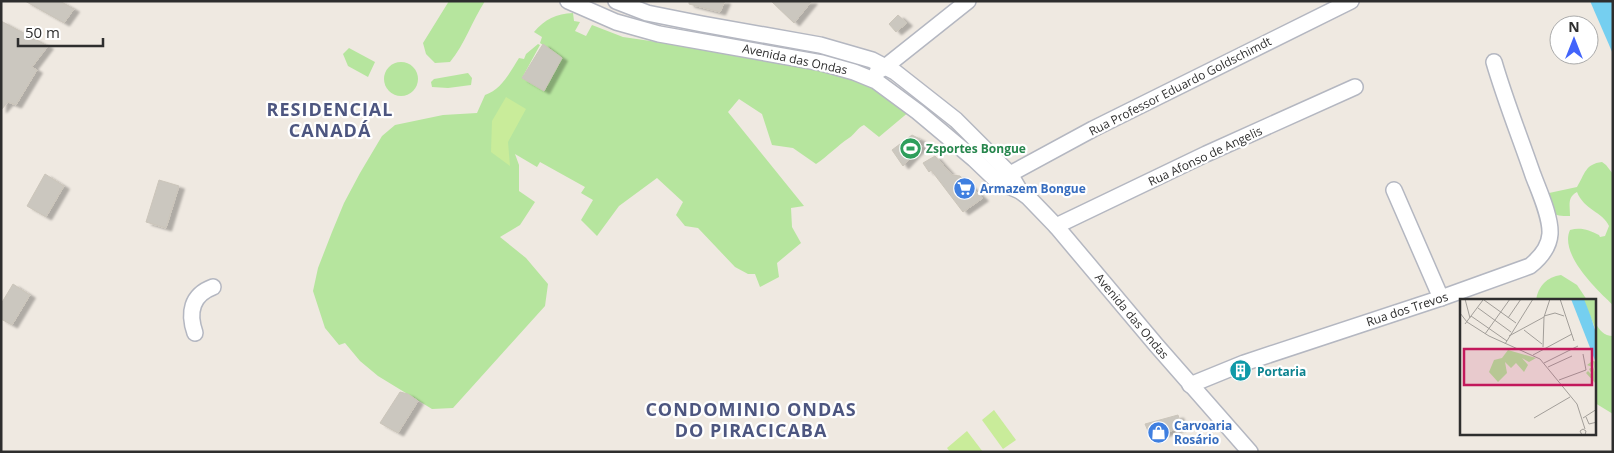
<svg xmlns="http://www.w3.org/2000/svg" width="1614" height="453" font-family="'Open Sans',sans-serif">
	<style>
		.green { fill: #b6e59e }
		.pitch { fill: #c9ec9a }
		.water { fill: #75cff0 }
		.building { fill: #cbc7bf; stroke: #cbc5ba; filter: url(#shadow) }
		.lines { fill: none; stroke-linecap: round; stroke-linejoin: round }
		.minor-casing { stroke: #b4b7c1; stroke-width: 18 }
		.minor { stroke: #fff; stroke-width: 15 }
		.labels { text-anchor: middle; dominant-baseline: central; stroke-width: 4.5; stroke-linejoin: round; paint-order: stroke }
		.street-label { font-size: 12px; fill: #2e2e2e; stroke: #fff }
		.leisure-label { font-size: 12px; font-weight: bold; fill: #27864d; stroke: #fff; text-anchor: start }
		.shop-label { font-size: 12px; font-weight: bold; fill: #366cbe; stroke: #fff; text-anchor: start }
		.culture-label { font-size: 12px; font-weight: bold; fill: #0d838f; stroke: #fff; text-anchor: start }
		.district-label { font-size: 18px; font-weight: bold; letter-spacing: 1px; fill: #4d5680; stroke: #fff }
		.inset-road { fill: none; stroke: #a29e99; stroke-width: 1 }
		.view { fill: #c2185b; fill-opacity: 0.15; stroke: #c2185b; stroke-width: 2.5 }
		.inset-edge { fill: none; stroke: #2e2e2e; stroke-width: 2.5 }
	</style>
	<defs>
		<filter id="shadow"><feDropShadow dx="5.5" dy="3" stdDeviation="1" flood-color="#0004"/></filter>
	</defs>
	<rect width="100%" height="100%" fill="#efe9e1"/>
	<g class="green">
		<path d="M449,1h36c-13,20 -20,43 -35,61l-15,1 -9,-9 -3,-11z"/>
		<path d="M573,13l1,8 6,1 -5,9 11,5 6,-11 31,12 55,8 81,15 4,-5 57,12 52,18 38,26 -31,26 -15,-12c-7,3 -9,9 -15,13 -12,8 -21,18 -33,26l-23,-16 -21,-3 -10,-31 -23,-15 -11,13 76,94 -13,2 1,19 9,16 -24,20 2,14 -19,10 -5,-13h-7l-13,-7 -37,-39 -13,-2 -9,-11 7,-13 -26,-24 -38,28 -22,30 -16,-16 12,-20 -12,-7 4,-6 -45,-25 -3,5 -22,-13 4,11v26l16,11 -15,23 -20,12 26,21 22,26 -3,22 -92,102 -21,1 -54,-33 -18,-15 -15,-18 -6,2 -14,-17 -12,-37 5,-23 14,-36 12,-29 16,-30 22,-37 13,-11 48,-10 34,-2 8,-18c17,-6 25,-23 34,-37l5,1 2,-5 12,-10 2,1 -18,33 22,12 18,-32 -22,-15 2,-6 -8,-5c11,-13 22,-18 39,-19z"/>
		<polygon points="349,48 375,62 368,77 348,66 343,54"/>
		<circle cx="401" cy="79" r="17"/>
		<polygon points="468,73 472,78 471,85 448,88 432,87 431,82 434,79"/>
		<path d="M1602,162l4,3 7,9v131c-16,-15 -54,-51 -43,-75 11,-3 19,0 29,5l1,2 5,-1 4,-10c-6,-14 -25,-16 -32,-34 -10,5 -7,14 -7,24 -19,0 -18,-2 -23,-19l2,-4 28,-6c8,-13 8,-23 25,-25z"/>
		<path d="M1561,275l16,10 10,15h-51c2,-14 11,-23 25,-25z"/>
		<path d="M1595,322c4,8 9,14 18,14v78l-18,-11z"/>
	</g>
	<g class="pitch">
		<polygon points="506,97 526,109 508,142 510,166 491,152 492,121"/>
		<polygon points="994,410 1016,440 1003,449 982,420"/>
		<polygon points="967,431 983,452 950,452 947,448"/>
	</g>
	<polygon class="water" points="1590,1 1613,1 1613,54"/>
	<g class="building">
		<polygon points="25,1 60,1 74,9 64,23"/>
		<polygon points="689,1 725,1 720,12 689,4"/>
		<polygon points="771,1 812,1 794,23"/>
		<polygon points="898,15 907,23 896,32 889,24"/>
		<polygon points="1,21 48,46 32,67 37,70 16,105 8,102 1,110"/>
		<polygon points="543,44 562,58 544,91 522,78"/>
		<polygon points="912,135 920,139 918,142 922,146 903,166 892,150"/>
		<polygon points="935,156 952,175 960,176 983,198 963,212 931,170 929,172 923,163"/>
		<polygon points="45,174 64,186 46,217 27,206"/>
		<polygon points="159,180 179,186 166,228 146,222"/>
		<polygon points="13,284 30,295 12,325 1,319 1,304"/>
		<polygon points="400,392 408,394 418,401 398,433 380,423"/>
		<polygon points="1178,415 1182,427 1151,438 1145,424"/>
	</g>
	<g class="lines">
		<defs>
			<g id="minor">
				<polyline points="568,1 616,22 659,34 822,63 854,72 876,81 918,112 974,159 997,181 1020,191 1028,197 1056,226 1157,346 1250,452"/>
				<polyline points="616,1 647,13 702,24 820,45 872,60 895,72 956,120 1010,174 1020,191"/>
				<polyline points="877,72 885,67 968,1"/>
				<polyline points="1010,174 1093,129 1351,1"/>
				<polyline points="1394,190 1441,298"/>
				<polyline points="1056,226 1206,154 1355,87"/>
				<path d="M195,333c-7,-20 -4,-38 18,-46"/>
				<path d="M1190,385l54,-22 197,-65 89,-32c10,-8 19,-18 20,-32 1,-17 -11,-43 -17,-59 -13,-38 -28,-75 -39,-113"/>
			</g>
		</defs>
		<use href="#minor" class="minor-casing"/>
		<use href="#minor" class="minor"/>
	</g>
	<defs>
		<symbol id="stadium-disc" viewBox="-11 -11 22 22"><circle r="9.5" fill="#2e9e5b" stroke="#fff"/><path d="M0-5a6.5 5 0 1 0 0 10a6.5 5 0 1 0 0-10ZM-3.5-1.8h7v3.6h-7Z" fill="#fff"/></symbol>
		<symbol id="supermarket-disc" viewBox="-11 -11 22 22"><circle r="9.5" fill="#3f7fe0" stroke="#fff"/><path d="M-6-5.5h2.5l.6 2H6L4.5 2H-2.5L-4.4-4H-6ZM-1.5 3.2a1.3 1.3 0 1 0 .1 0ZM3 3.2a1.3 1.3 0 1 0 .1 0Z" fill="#fff"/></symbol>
		<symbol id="building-disc" viewBox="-11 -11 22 22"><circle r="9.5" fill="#0f9aa8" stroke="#fff"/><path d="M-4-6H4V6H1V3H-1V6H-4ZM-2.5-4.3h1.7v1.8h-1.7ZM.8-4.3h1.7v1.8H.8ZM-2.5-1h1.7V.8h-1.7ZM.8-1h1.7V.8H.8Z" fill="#fff"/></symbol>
		<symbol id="shop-disc" viewBox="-11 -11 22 22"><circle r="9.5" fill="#3f7fe0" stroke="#fff"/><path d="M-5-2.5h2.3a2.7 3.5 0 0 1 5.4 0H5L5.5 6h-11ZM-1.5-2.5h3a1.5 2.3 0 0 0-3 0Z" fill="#fff"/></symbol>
	</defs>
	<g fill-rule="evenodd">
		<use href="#stadium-disc" x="898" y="136" width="25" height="25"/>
		<use href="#supermarket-disc" x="952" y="176" width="25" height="25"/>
		<use href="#building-disc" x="1228" y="358" width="25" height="25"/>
		<use href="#shop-disc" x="1146" y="420" width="25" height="25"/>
	</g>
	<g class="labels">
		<g class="street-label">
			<text transform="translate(795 59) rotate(12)">Avenida das Ondas</text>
			<text transform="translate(1180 86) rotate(-27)">Rua Professor Eduardo Goldschimdt</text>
			<text transform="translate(1205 156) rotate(-25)">Rua Afonso de Angelis</text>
			<text transform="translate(1407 309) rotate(-18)">Rua dos Trevos</text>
			<text transform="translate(1132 316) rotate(50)">Avenida das Ondas</text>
		</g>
		<g class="leisure-label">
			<text x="926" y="148">Zsportes Bongue</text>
		</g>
		<g class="shop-label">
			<text x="980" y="188">Armazem Bongue</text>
			<text x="1174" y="425">Carvoaria<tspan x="1174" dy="14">Rosário</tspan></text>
		</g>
		<g class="culture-label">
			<text x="1257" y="371">Portaria</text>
		</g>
		<g class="district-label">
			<text x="330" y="109">RESIDENCIAL<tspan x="330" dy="21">CANADÁ</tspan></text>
			<text x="751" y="409">CONDOMINIO ONDAS<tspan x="751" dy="21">DO PIRACICABA</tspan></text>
		</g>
	</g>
	<g transform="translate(1460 299)">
		<rect width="136" height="136" fill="#efe9e1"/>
		<path d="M123,0h13v37v-6zM48,51l28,8 -7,4 -7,-4 6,7 -4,7 -8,-9 -5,5 -6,-6 2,11 -9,9 -9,-10 5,-12 8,-2zM133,62l4,1 -1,22 -10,-11 2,-2 5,5 -4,-7 3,-2 -5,-2 4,-3 4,10z" fill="#b6e59e"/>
		<path d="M111,0h13l7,18 5,16v30z" fill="#75cff0"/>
		<path class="inset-road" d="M5,0l5,19M100,0l14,42M24,1l32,23M18,9l33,24M0,14l7,9 22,14 51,23 37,45 8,25M11,17l36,25M84,17l11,-3 9,3M48,19l13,-19M5,25l18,-24M64,31l18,14M25,35l25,-35M49,37l35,-19 6,-18M45,45l28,-45M83,48l1,-30M73,56l39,-21M84,64l34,-17M88,68l24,-11M99,81l27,-10 -3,-16M126,118l3,7 8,-2M74,119l36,-21M123,119l14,-9M122,136l-2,-4 3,-2 3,2 -1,4"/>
		<path class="view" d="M4,50h128v36h-128z"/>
		<rect width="136" height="136" class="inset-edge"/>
	</g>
	<rect width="1614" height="453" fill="none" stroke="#2e2e2e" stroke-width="5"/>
	<g transform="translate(1574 40)"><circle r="24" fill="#ffffff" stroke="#ababab"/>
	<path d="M0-4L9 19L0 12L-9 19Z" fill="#4264fb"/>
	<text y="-8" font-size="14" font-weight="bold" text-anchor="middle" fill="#2e2e2e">N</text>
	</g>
	<path d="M18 38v8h85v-8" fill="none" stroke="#2e2e2e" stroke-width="2.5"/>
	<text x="25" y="38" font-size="15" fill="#2e2e2e" stroke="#ffffff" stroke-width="4" paint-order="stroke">50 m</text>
</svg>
